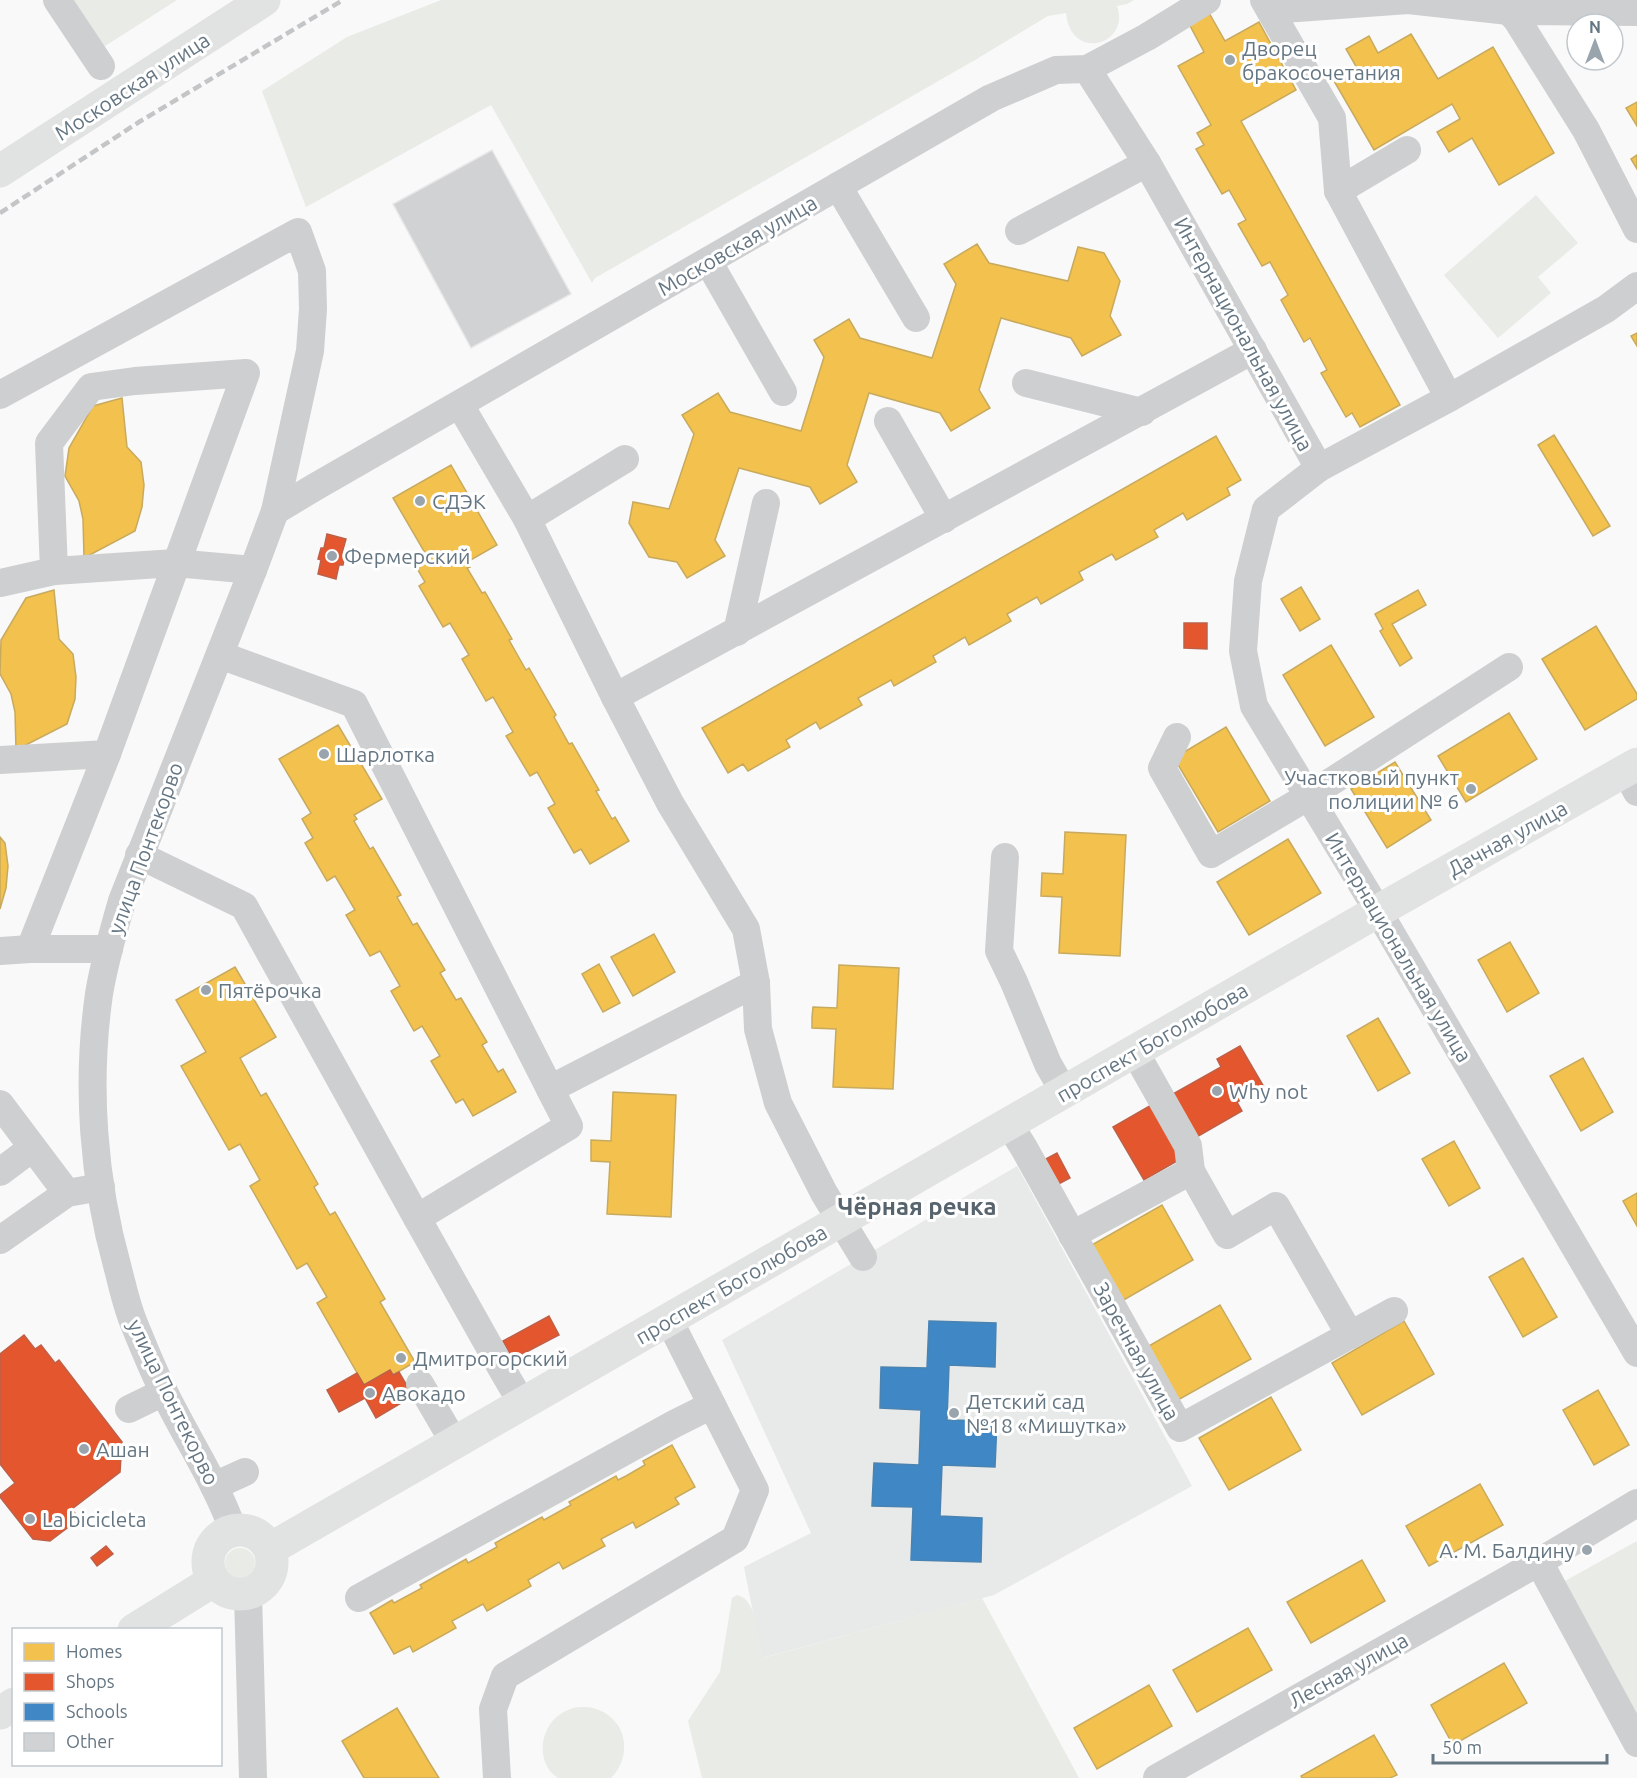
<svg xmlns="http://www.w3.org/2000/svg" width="1637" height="1778" font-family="Ubuntu,sans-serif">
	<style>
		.built { fill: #e8e9e9 }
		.green { fill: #e8ebe6 }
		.homes { fill: #f2c14e; stroke: #c8aa5e; stroke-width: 1.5 }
		.shops { fill: #e4572e; stroke: #be6048; stroke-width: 1.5 }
		.schools { fill: #3f88c5; stroke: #4a83b1; stroke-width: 1.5 }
		.building { fill: #d0d2d3; stroke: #e8e8e8; stroke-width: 1.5 }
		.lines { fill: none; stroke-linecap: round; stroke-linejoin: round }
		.minor { stroke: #cecfd0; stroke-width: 28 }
		.major { stroke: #e1e2e2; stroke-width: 33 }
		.rail { stroke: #c3c5c6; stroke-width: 4.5; stroke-dasharray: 9 4.5; stroke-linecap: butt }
		.poi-dot { fill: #99a4ac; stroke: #fff; stroke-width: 2 }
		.labels { text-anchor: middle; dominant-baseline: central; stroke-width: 6; stroke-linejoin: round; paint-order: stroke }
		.poi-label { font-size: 21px; fill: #657683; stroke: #fff; text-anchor: start }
		.street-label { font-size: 21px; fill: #657683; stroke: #fff }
		.quarter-label { font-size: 24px; font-weight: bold; fill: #57646e; stroke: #fff }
	</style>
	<rect width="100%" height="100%" fill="#f9f9f9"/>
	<polygon class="built" points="1017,1166 1192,1486 994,1595 762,1658 744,1567 811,1533 722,1340"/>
	<g class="green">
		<polygon points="69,0 177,0 102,48"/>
		<path d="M441,0h693l-7,4 -10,2c14,38 -46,57 -51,7l-18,3 -73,44 -380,218 -3,5 -101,-178 -185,102 -44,-116 85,-54z"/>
		<polygon points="1536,195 1578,243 1538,277 1551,293 1498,338 1444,275"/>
		<polygon points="1637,1541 1637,1714 1565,1581"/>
		<circle cx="240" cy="1563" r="15"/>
		<path d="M737,1595c21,4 21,46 26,63l219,-60 97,180h-377l-14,-57 32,-49 12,-74z"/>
		<path d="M585,1707c4,0 10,1 14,3 29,12 33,47 12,68h-53c-4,-3 -8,-6 -10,-10 -13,-22 -1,-52 23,-59 4,-2 9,-2 14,-2z"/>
	</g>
	<g class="homes">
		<polygon points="1208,11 1225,41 1259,22 1296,90 1241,121 1400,405 1360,427 1352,413 1346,417 1321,373 1327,370 1310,338 1304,342 1281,300 1288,295 1270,262 1262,266 1238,224 1246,220 1229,190 1222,194 1196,149 1204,145 1197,133 1211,125 1178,66 1204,52 1188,22"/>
		<polygon points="1411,34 1438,79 1493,47 1554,153 1499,185 1472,138 1449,152 1437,132 1460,119 1452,104 1374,150 1334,81 1357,68 1346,49 1369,36 1378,53"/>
		<polygon points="1637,102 1637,126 1626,108"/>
		<polygon points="1637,155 1637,169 1631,159"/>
		<polygon points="977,244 989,263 1068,281 1078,247 1104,253 1120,281 1110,316 1121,335 1082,356 1071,338 1001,318 979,390 990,408 951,431 940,413 869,393 847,465 857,482 820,504 810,487 739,468 715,540 725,556 687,578 677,562 649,557 629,523 633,502 669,509 694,434 682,415 718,393 730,412 801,431 824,357 814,340 849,319 860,338 932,358 956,284 944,264"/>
		<polygon points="1637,333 1637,346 1631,336"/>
		<polygon points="122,398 127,447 141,462 144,485 142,507 135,531 84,558 83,519 79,501 65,476 69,448 93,406"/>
		<polygon points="1554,435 1610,526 1593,536 1538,445"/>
		<polygon points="1216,436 1241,480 1227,488 1230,495 1187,520 1183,513 1154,530 1158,537 1116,560 1112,554 1079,572 1083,580 1041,604 1037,597 1007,614 1011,621 969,645 965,637 933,656 936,662 894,686 891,680 858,698 862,705 820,729 816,722 786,740 790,747 748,771 743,764 728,773 702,728"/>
		<polygon points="451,465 497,545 467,562 470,567 467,568 482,593 485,592 512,639 509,640 526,670 529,668 556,715 554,717 569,744 572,743 599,790 596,791 612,819 615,817 629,841 590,864 581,849 574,853 548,808 555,804 537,772 530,776 506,736 513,732 493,697 486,701 462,659 469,655 450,623 443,627 419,586 425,582 415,565 428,558 393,498"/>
		<polygon points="1301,587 1320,619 1300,631 1281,599"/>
		<polygon points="54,590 59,639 73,654 76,677 75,699 67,724 16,750 15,712 11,694 0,674 1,640 26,598"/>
		<polygon points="1418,590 1426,605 1392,624 1412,658 1400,666 1380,631 1383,629 1375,614"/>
		<polygon points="1596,626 1637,694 1637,699 1585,730 1542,659"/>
		<polygon points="1331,645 1374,717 1325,746 1283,675"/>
		<polygon points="1509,713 1537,759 1466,802 1438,756"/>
		<polygon points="338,725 382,799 354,815 357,819 354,821 370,849 373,847 401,895 397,897 413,925 417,923 445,970 440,973 456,1000 461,998 487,1042 482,1045 498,1072 503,1069 516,1092 473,1116 463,1099 456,1103 431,1061 440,1056 422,1026 414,1031 391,991 400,986 380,951 370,956 346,915 355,910 335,876 327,881 305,843 313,838 302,819 311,813 279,759"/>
		<polygon points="1226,727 1270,801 1218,832 1174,758"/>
		<polygon points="1395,762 1431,820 1387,848 1351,789"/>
		<polygon points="1065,832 1126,835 1120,956 1059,953 1062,897 1041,896 1042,873 1063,874"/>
		<polygon points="0,837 5,843 8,866 6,888 0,909"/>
		<polygon points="1288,839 1321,893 1249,935 1217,882"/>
		<polygon points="654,934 675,972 633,996 611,957"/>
		<polygon points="1510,942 1539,993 1507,1012 1478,960"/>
		<polygon points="599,964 620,1003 603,1012 582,974"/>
		<polygon points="839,965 899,968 893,1089 833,1087 836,1029 812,1028 812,1017 813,1007 837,1008"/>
		<polygon points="235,967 276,1037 240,1058 261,1096 266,1093 318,1184 314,1187 330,1215 335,1212 385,1299 380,1302 415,1362 393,1375 390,1370 364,1385 317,1303 327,1297 307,1263 297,1269 250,1186 260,1180 240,1144 229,1150 181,1066 206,1052 176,1000"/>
		<polygon points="1378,1018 1410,1073 1378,1091 1347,1036"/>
		<polygon points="1583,1058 1613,1112 1581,1131 1550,1076"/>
		<polygon points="613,1092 676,1095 671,1217 607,1214 610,1162 591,1161 591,1140 611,1141"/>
		<polygon points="1454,1141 1480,1188 1449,1206 1422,1159"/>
		<polygon points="1637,1193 1637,1226 1623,1201"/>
		<polygon points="1162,1205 1193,1260 1122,1301 1090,1246"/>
		<polygon points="1523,1258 1557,1317 1523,1337 1489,1277"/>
		<polygon points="1220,1305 1251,1359 1178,1400 1147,1347"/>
		<polygon points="1404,1321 1434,1374 1362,1415 1332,1363"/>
		<polygon points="1598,1390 1629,1445 1594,1465 1563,1410"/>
		<polygon points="1271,1397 1301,1450 1229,1490 1199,1438"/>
		<polygon points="672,1445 695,1487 675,1498 679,1504 636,1528 633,1522 601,1539 605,1546 563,1569 559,1562 528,1580 531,1586 487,1611 483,1604 452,1621 456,1628 413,1652 410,1646 394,1654 370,1613 392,1600 394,1603 422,1588 420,1585 466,1559 468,1563 479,1557 497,1547 495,1543 542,1517 544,1520 571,1505 569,1502 616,1476 618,1480 626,1476 645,1465 643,1461"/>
		<polygon points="1480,1484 1503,1525 1429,1566 1406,1526"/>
		<polygon points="1362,1560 1385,1601 1311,1643 1287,1602"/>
		<polygon points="1248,1628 1272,1670 1197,1712 1173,1670"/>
		<polygon points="1504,1663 1527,1703 1453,1745 1431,1705"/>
		<polygon points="1149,1685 1172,1726 1097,1769 1074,1728"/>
		<polygon points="397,1708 429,1762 439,1778 364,1778 342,1741"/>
		<polygon points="1374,1735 1397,1775 1390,1778 1302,1778 1301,1776"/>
	</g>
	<g class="shops">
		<polygon points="327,534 346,539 342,553 346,554 344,560 343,565 339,565 336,579 318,574 321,560 318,559 321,548 324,548"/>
		<polygon points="1184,623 1207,623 1207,649 1184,648"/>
		<polygon points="1240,1046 1264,1087 1237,1102 1242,1111 1195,1138 1171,1095 1221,1067 1217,1059"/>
		<polygon points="1153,1104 1184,1157 1144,1180 1113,1127"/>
		<polygon points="1057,1153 1070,1178 1053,1187 1040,1162"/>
		<polygon points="549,1316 559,1335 513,1359 503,1341"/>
		<polygon points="24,1335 35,1349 41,1345 55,1363 59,1360 122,1442 120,1472 72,1509 79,1519 50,1541 33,1539 0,1497 0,1495 15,1483 0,1464 0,1354"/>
		<polygon points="390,1370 393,1375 399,1372 413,1396 376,1418 365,1398 339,1412 327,1390 357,1373 364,1385"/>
		<polygon points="106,1546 113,1554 97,1566 91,1558"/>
	</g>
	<polygon class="schools" points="929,1321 996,1323 995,1367 949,1365 947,1420 997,1421 995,1467 942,1465 940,1516 982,1518 981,1562 911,1560 913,1507 872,1506 874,1463 919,1465 921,1410 880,1408 881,1367 927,1368"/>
	<polygon class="building" points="492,150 571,294 471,348 393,204"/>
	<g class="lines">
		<g class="minor">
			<polyline points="57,0 101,66"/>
			<polyline points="1264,0 1332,118 1338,191 1449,398"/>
			<polyline points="1270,10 1408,0 1509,11"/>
			<polyline points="1637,12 1509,11 1517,20 1586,130 1637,229"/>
			<polyline points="1087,69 1147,163 1319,468"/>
			<polyline points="838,186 916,318"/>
			<polyline points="1338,191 1407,150"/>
			<polyline points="1019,231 1147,163"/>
			<polyline points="708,261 783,392"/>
			<polyline points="1637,286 1606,309 1449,398 1319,468 1266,509 1248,581 1243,651 1254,706 1378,911 1637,1353"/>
			<polyline points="1026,383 1142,412"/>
			<path d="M0,395l298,-163 14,39 1,38 -3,42 -35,160 -22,59 -131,331c-9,31 -18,62 -23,93 -13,91 -6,186 19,275 5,19 9,39 17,57 9,22 18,45 29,66 23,47 52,90 69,138"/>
			<polyline points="460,405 527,519 615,697 670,803 746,929 756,983 758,1029 778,1103 824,1193 863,1257"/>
			<polyline points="888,421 944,519"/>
			<polyline points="275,511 315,487 991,98 1056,70 1087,69 1147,37 1207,0"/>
			<polyline points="527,519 625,459"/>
			<polyline points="54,571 175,563 253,570"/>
			<polyline points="0,583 54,571 49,443 91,387 135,381 246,373 107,754 30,949"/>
			<polyline points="737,632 766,503"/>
			<polyline points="220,655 354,704 550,1089"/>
			<polyline points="615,697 1253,350"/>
			<polyline points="1177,737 1162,768 1211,854 1309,796 1509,667"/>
			<polyline points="0,760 107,754"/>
			<polyline points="1626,771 1637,792"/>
			<polyline points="139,855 244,906 417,1218 569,1126 550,1089 756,983"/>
			<polyline points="1005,857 999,951 1014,982 1048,1064 1064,1092"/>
			<polyline points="0,951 30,949 109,949"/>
			<polyline points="1135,1052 1188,1146 1191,1171"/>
			<polyline points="0,1104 67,1193"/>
			<polyline points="1009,1124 1024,1148 1180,1428 1394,1311"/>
			<polyline points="0,1172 32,1148"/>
			<polyline points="417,1218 503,1371 523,1405"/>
			<polyline points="1072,1235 1191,1171 1227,1235 1276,1206 1350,1335"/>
			<polyline points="0,1240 67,1193 101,1187"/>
			<polyline points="420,1384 455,1444"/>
			<polyline points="129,1409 164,1392"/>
			<polyline points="214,1486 245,1472"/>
			<polyline points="1539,1562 1637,1743"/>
			<polyline points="248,1594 253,1778"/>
			<polyline points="359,1598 674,1424 712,1405"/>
			<polyline points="497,1778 493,1709 505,1676 735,1539 755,1490 669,1320"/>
			<polyline points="1157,1778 1539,1562 1637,1503"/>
		</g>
		<g class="major">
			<polyline points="0,171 264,0"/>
			<circle cx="240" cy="1562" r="32"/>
			<polyline points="270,1549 1378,911 1637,764"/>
			<polyline points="134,1630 213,1581"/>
			<polyline points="0,1713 14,1704"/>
		</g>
		<polyline class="rail" points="0,213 139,122 343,0"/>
	</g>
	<g class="poi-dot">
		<circle cx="1230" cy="60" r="6"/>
		<circle cx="420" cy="501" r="6"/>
		<circle cx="332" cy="556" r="6"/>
		<circle cx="324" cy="754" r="6"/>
		<circle cx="1471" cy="789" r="6"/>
		<circle cx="206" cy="990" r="6"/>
		<circle cx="1217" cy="1091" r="6"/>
		<circle cx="401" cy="1358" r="6"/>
		<circle cx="370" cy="1393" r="6"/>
		<circle cx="954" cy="1413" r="6"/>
		<circle cx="84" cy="1449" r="6"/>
		<circle cx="30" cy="1519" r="6"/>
		<circle cx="1587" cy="1550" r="6"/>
	</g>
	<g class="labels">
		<g class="poi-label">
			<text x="1242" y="48">Дворец<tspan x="1242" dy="24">бракосочетания</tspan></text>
			<text x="432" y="501">СДЭК</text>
			<text x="344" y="556">Фермерский</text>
			<text x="336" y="754">Шарлотка</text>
			<text x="1459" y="777" text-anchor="end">Участковый пункт<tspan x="1459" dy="24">полиции № 6</tspan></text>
			<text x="218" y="990">Пятёрочка</text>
			<text x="1229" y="1091">Why not</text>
			<text x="413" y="1358">Дмитрогорский</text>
			<text x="382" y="1393">Авокадо</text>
			<text x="966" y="1401">Детский сад<tspan x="966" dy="24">№18 «Мишутка»</tspan></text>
			<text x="96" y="1449">Ашан</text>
			<text x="42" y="1519">La bicicleta</text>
			<text x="1575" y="1550" text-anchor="end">А. М. Балдину</text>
		</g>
		<g class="street-label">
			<text transform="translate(132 86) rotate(-33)">Московская улица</text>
			<text transform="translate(737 245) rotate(-30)">Московская улица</text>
			<text transform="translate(1244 334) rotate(61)">Интернациональная улица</text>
			<text transform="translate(1507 838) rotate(-29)">Дачная улица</text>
			<text transform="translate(145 848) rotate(-70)">улица Понтекорво</text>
			<text transform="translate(1399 947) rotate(59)">Интернациональная улица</text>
			<text transform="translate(1152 1042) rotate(-30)">проспект Боголюбова</text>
			<text transform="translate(731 1284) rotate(-30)">проспект Боголюбова</text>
			<text transform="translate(1137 1351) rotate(61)">Заречная улица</text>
			<text transform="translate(174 1402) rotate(64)">улица Понтекорво</text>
			<text transform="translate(1348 1670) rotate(-29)">Лесная улица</text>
		</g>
		<g class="quarter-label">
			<text x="917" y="1206">Чёрная речка</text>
		</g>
	</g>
	<rect x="12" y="1628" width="210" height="138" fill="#ffffff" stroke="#c1c8cd" stroke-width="1.5"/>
	<rect x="24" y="1643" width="30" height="18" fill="#f2c14e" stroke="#c1c8cd" stroke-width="1.5"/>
	<text x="66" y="1658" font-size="18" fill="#657683">Homes</text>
	<rect x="24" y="1673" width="30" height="18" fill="#e4572e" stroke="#c1c8cd" stroke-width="1.5"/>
	<text x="66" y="1688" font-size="18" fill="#657683">Shops</text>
	<rect x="24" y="1703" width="30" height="18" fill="#3f88c5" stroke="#c1c8cd" stroke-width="1.5"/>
	<text x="66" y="1718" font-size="18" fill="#657683">Schools</text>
	<rect x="24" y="1733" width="30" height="18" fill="#d0d2d3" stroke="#c1c8cd" stroke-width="1.5"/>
	<text x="66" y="1748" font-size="18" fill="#657683">Other</text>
	<g transform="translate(1595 42)"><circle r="28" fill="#ffffff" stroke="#c1c8cd" stroke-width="1.5"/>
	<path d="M0-4.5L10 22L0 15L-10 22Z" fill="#99a4ac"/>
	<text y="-9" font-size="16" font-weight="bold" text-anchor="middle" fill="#657683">N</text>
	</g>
	<path d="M1433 1754v9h174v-9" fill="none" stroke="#657683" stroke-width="3"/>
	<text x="1442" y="1754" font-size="18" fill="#657683" stroke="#ffffff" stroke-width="4.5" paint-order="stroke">50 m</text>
</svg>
